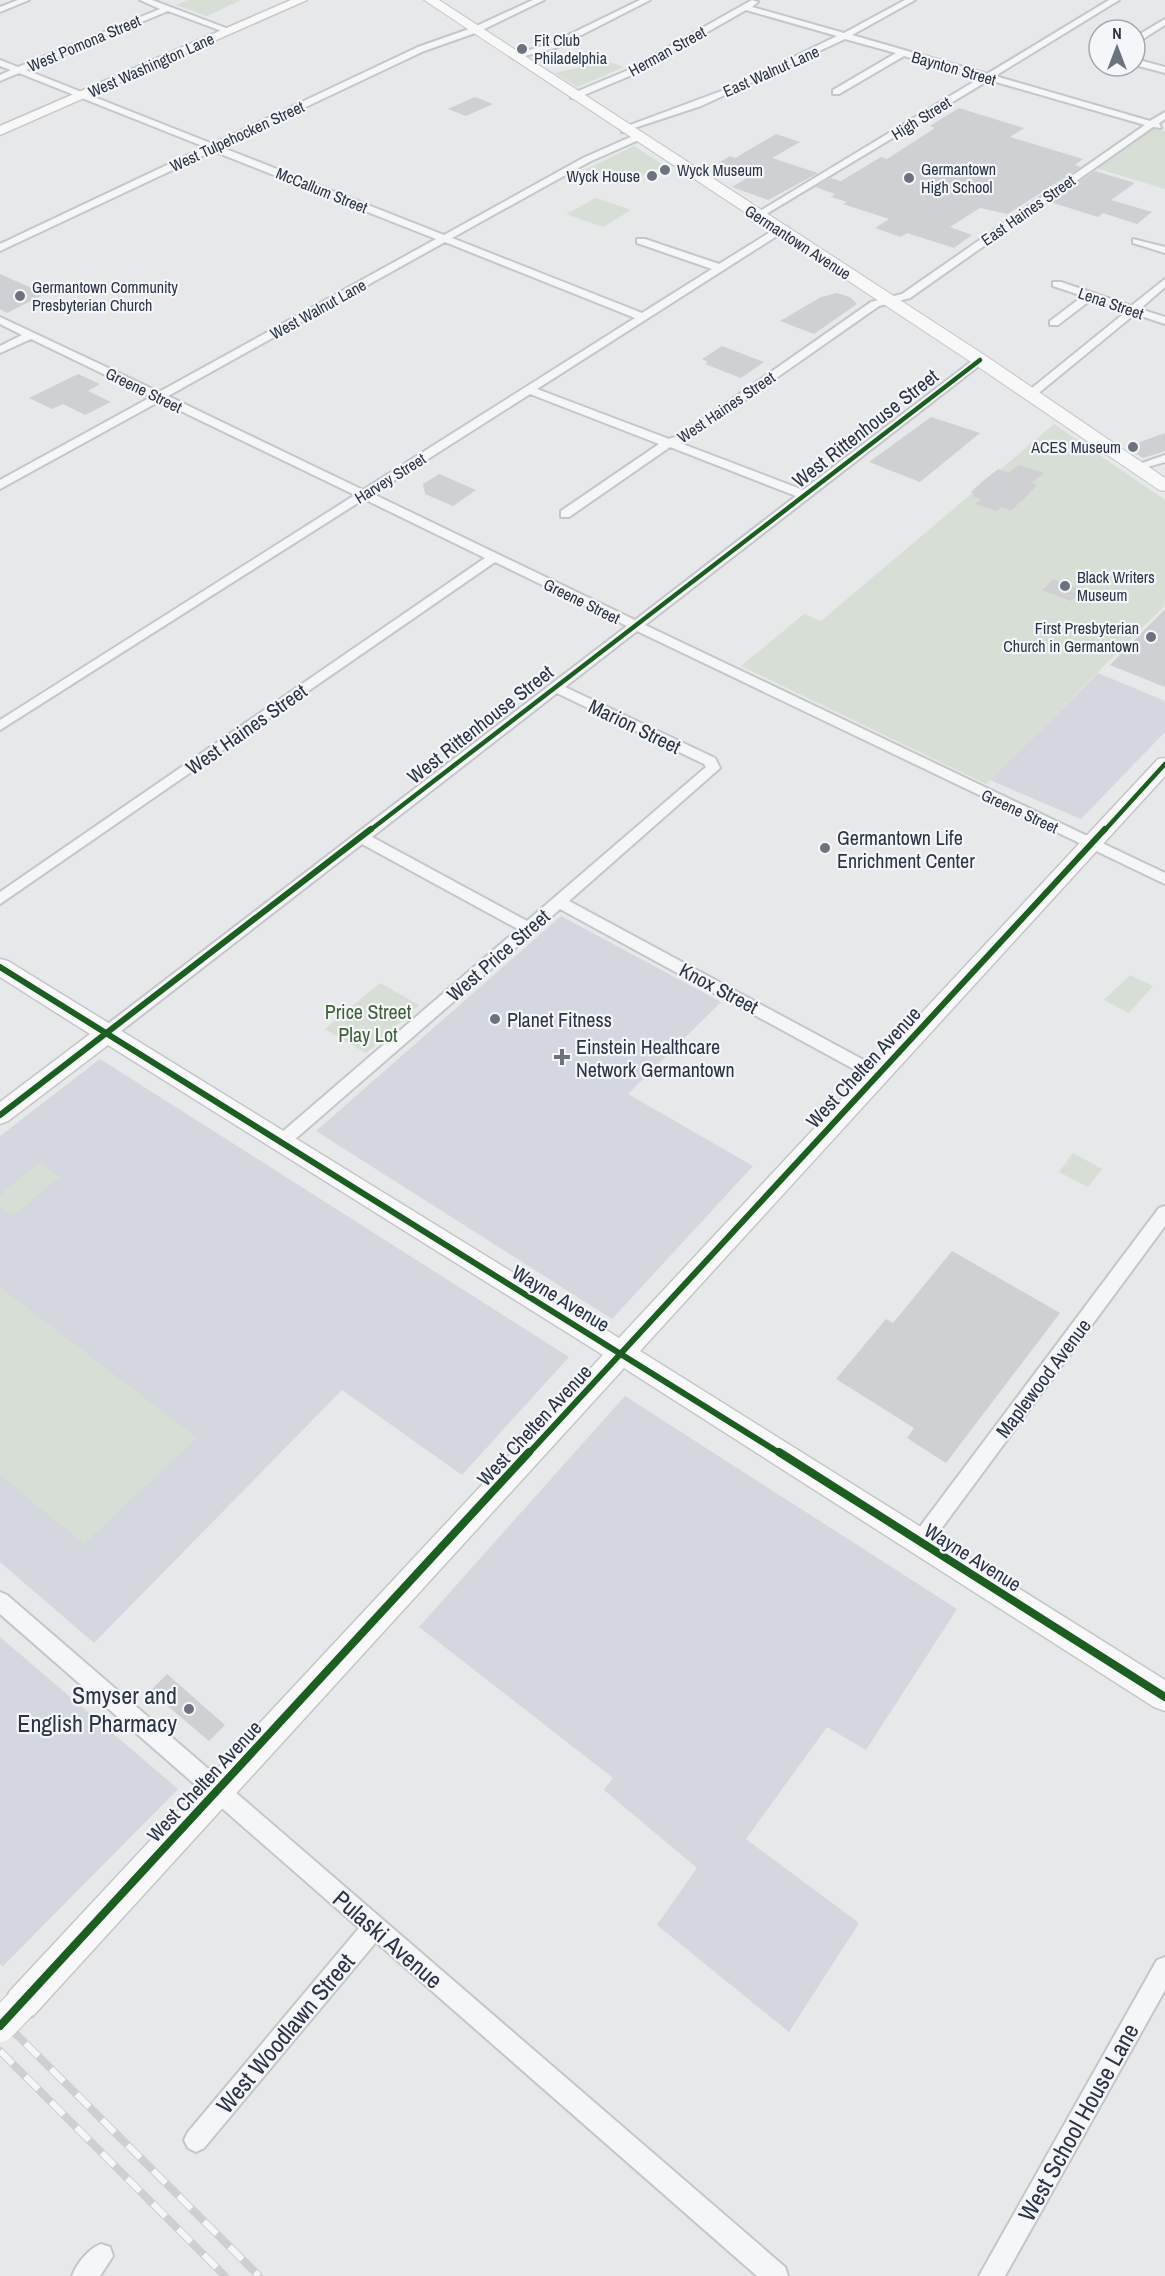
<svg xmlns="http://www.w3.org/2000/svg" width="1165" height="2276" font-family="'Archivo Narrow',sans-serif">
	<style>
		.built { fill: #d4d7dd }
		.green { fill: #d6ded6 }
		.building { fill: #ced0d3 }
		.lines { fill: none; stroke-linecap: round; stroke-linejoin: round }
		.street-casing { stroke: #c4c6c8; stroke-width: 4 }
		.secondary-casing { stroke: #c4c6c8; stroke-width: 3 }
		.primary-casing { stroke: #c2c5c8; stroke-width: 2 }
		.street { fill: #f5f6f7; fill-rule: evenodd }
		.secondary { fill: #f8f8f8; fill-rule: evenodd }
		.primary { fill: #f8f8f8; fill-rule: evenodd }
		.rail-casing { stroke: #cecfd2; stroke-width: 8 }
		.rail { stroke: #f4f6f9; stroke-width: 6; stroke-dasharray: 18; stroke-linecap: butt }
		.secondary-bridge-casing { stroke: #c4c6c8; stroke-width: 34; stroke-linecap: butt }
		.secondary-bridge { stroke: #f8f8f8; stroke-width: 32 }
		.cycleway-far2-casing { stroke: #f4f6f9; stroke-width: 8 }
		.cycleway-far1-casing { stroke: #f4f6f9; stroke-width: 10 }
		.cycleway-casing { stroke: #f4f6f9; stroke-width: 11 }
		.cycleway-far2 { stroke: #1b5e20; stroke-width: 4.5 }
		.cycleway-far1 { stroke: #1b5e20; stroke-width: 6 }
		.cycleway { stroke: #1b5e20; stroke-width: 8 }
		.poi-dot { fill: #6c737f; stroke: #f4f6f9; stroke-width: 2 }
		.labels { text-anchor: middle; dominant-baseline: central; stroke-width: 4.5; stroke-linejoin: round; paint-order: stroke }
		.far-poi-label { font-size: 16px; fill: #2b3445; stroke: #f4f6f9; text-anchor: start }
		.far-street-label { font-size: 16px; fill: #2b3445; stroke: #f4f6f9 }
		.street-label { font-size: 20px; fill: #2b3445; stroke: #f4f6f9 }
		.poi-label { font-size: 20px; fill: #2b3445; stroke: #f4f6f9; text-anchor: start }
		.park-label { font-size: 20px; fill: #3f6138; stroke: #f4f6f9 }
		.near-poi-label { font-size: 24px; fill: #2b3445; stroke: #f4f6f9; text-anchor: end }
		.near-street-label { font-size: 24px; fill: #2b3445; stroke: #f4f6f9 }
	</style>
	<rect width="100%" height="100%" fill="#e6e8ea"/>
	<g class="built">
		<polygon points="1098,673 1165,701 1165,732 1081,819 990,780"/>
		<polygon points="561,916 721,1002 628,1094 753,1166 612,1319 316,1131"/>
		<polygon points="100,1059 569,1357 462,1475 342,1390 94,1643 0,1562 0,1136"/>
		<polygon points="625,1396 957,1609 866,1750 827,1727 746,1839 859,1923 789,2032 657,1925 697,1868 604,1790 613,1778 419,1627"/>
		<polygon points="0,1637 178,1789 3,1966 0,1964"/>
	</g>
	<g class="green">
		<polygon points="188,0 241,0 207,16 176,5"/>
		<polygon points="593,57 624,67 577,87 555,73 594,64 586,59"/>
		<polygon points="1151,129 1165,131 1165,189 1096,168"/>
		<polygon points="634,146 665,166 623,183 585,170"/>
		<polygon points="596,198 631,210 603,227 566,214"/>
		<polygon points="1054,424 1165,500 1165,605 986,784 741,666 804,614 821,621"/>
		<polygon points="1130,975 1153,986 1129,1013 1104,1000"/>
		<polygon points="380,983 419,1005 366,1053 325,1029"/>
		<polygon points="1073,1153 1102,1169 1088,1187 1059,1172"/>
		<polygon points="40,1162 60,1177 13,1216 0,1206 0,1195"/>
		<polygon points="0,1287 197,1438 84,1544 0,1475"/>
	</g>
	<g class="building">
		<polygon points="475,97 493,104 466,116 448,109"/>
		<polygon points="959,108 1024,128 1010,137 1083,159 1075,165 1081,167 1008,214 980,208 950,227 972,235 954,248 907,233 901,237 875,228 889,219 843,204 847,202 831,197 835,194 815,187 831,178 841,181 881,157 887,159 935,128 930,126"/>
		<polygon points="776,134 800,142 772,158 818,173 768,200 732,187 747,178 713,166 730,156 735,158"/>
		<polygon points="1095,171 1135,183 1111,200 1152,212 1137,224 1103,213 1098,217 1050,202"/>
		<polygon points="0,274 45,294 7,313 0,309"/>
		<polygon points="837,293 850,297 857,304 814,334 780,321 821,297"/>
		<polygon points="722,346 764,362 741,378 705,364 708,362 702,359"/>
		<polygon points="78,374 100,384 88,391 111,402 85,415 63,404 52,409 29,398"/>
		<polygon points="931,417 980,433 920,482 869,462"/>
		<polygon points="1165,433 1165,451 1143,458 1126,447"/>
		<polygon points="1018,465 1044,473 1032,483 1037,485 1024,499 1010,511 1001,507 996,511 976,504 981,499 972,496 975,494 971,492 983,481 998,469 1009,473"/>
		<polygon points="439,474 476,490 453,506 425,494 423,484"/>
		<polygon points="1053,579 1082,590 1071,601 1042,590"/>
		<polygon points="1165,609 1165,687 1110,665"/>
		<polygon points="952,1251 1060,1313 946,1463 907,1438 914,1428 836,1379 886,1319 893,1323"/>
		<polygon points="167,1674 225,1725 209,1741 150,1691"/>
	</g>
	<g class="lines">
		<defs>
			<g id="street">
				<polygon points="18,0 29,0 0,12 0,7"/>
				<path d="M140,0h12l82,31 -7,2 -59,-22 -142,59 187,74 205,-97 54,-19 61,-28h11l-66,32 -54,19 -203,96 223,88 139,-77 52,-23h6v4l-52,23 -137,76 190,75 70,-44 -75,-26v-4h8l74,25 58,-36h6v4l-246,157 132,50 12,-4 190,-133 31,-8 243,-169 -156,-45 -231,139 -5,-3 2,-2 225,-136 -76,-22 -65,38h-6v-4l63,-37 -51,-14 -144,67 -79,26v-4l110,-41 105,-51 -91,-26 -114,65 -55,23h-6v-4l55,-23 126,-71 6,2 -6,5 92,26 61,-33h10l-63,35 135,39 122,-74h10l-124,76 155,45 15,-9v7l-6,4 2,5 -8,-1 -243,171 -31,8 -190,133 -9,4 123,47 173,-132h8v4l-339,263 520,248v11l-528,-253 -72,56 150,71 5,10 -151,133 315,170 2,4 -2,4h-12l-312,-170 -274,238h-12l-2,-4 2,-4 244,-210 -156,-85 -250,194h-12l-2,-4 2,-4 527,-404 -132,-64 -495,342v-12l485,-334 -121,-59 -364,231v-10l355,-225 -195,-94 -160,88v-9l151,-83 -120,-58 -31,14v-7l22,-11 -22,-11v-7l159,75 277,-153 -223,-88 -213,100v-7l205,-97 -186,-74 -19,8v-6l11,-5 -11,-4v-6l18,7 142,-58zM445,242l190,76 -272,172 -195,-94zM530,394l129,50 -98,67v6h8l101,-70 126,49 -161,124 -262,-126zM557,693l147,71 2,3 -179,154 -155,-84z"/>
				<polygon points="640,0 650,0 558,47 514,59 510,56 552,43"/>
				<polygon points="1165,19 1165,25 1135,44 1135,37"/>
				<polygon points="1135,59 1165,67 1165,73 1135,65"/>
				<polygon points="1133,239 1165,247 1165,253 1133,243"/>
				<polygon points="1165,279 1165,287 1140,309 1165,317 1165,324 1135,314 1035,396 1027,396 1027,392 1127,311 1092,299 1058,325 1050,325 1050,321 1083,296 1053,286 1053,282 1061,282 1131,306"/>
				<polygon points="1165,455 1165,462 1137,470 1131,467"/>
				<polygon points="1165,1206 1165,1226 927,1548 920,1551 913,1548 910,1542 913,1536 1159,1208"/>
				<polygon points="0,1592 7,1595 785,2267 788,2276 757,2276 376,1942 204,2148 196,2152 188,2148 184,2140 188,2132 359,1928 0,1614"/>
				<polygon points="1165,1957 1165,1990 1005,2276 979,2276 1157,1960"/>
				<path d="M101,2244l9,3 3,9 -13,20h-28c5,-13 16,-27 29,-32z"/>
			</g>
			<g id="secondary">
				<polygon points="291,0 307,0 0,135 0,126"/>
				<polygon points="1165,758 1165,776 640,1351 1165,1680 1165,1711 1154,1707 624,1368 33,2016 21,2021 9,2016 4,2004 9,1992 603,1355 108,1045 8,1121 0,1124 0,1102 90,1034 0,977 0,959 8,961 619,1338 1158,759"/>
			</g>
			<polygon id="primary" points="424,0 439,0 986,356 1165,478 1165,491 1159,490 974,364"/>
		</defs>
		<use href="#street" class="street-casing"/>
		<use href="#secondary" class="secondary-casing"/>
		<use href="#primary" class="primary-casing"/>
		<use href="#street" class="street"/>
		<use href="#secondary" class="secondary"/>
		<use href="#primary" class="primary"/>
		<defs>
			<g id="rail">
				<polyline points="0,2018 259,2276"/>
				<polyline points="0,2051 225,2276"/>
			</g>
		</defs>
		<use href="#rail" class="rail-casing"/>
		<use href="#rail" class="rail"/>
		<defs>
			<polyline id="secondary-bridge" points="0,2026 21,2004"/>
		</defs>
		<use href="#secondary-bridge" class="secondary-bridge-casing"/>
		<use href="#secondary-bridge" class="secondary-bridge"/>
		<defs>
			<g id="cycleway-far2">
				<polyline points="369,831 980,360"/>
				<polyline points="1104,831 1165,764"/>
			</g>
			<g id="cycleway-far1">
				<polyline points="0,967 781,1454"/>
				<polyline points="0,1115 371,829"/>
				<polyline points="528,1454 1105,829"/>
			</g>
			<g id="cycleway">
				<polyline points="779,1452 1165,1697"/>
				<polyline points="0,2026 529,1452"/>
			</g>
		</defs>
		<use href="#cycleway-far2" class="cycleway-far2-casing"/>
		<use href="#cycleway-far1" class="cycleway-far1-casing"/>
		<use href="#cycleway" class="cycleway-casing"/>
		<use href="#cycleway-far2" class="cycleway-far2"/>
		<use href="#cycleway-far1" class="cycleway-far1"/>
		<use href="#cycleway" class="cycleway"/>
	</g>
	<g class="poi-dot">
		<circle cx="522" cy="49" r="6"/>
		<circle cx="665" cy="170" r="6"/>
		<circle cx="652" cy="176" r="6"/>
		<circle cx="909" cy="178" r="6"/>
		<circle cx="20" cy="296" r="6"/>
		<circle cx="1133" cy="447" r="6"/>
		<circle cx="1065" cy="586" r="6"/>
		<circle cx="1151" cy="637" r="6"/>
		<circle cx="825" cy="848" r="6"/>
		<circle cx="495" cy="1019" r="6"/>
		<path d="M559 1048h6v6h6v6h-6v6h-6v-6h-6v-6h6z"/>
		<circle cx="189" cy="1709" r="6"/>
	</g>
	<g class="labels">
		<g class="far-poi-label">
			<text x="534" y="40">Fit Club<tspan x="534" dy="18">Philadelphia</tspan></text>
			<text x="921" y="169">Germantown<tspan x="921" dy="18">High School</tspan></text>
			<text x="677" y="170">Wyck Museum</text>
			<text x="640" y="176" text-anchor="end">Wyck House</text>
			<text x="32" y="287">Germantown Community<tspan x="32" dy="18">Presbyterian Church</tspan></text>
			<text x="1121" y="447" text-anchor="end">ACES Museum</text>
			<text x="1077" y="577">Black Writers<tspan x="1077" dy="18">Museum</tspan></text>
			<text x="1139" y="628" text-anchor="end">First Presbyterian<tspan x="1139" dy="18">Church in Germantown</tspan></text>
		</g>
		<g class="far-street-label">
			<text transform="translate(84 43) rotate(-23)">West Pomona Street</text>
			<text transform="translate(667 51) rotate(-29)">Herman Street</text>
			<text transform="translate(151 65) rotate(-24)">West Washington Lane</text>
			<text transform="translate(954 68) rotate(16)">Baynton Street</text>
			<text transform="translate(771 71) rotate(-24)">East Walnut Lane</text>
			<text transform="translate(921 118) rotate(-32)">High Street</text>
			<text transform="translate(237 136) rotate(-25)">West Tulpehocken Street</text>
			<text transform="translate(322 190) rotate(22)">McCallum Street</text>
			<text transform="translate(1028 210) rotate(-35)">East Haines Street</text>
			<text transform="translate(798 242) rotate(33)">Germantown Avenue</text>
			<text transform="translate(1111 303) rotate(19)">Lena Street</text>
			<text transform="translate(318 309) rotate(-29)">West Walnut Lane</text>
			<text transform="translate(144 390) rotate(26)">Greene Street</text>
			<text transform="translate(726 407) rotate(-34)">West Haines Street</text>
			<text transform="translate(390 478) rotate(-32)">Harvey Street</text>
			<text transform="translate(582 601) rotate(26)">Greene Street</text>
			<text transform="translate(1020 811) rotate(25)">Greene Street</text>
		</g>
		<g class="street-label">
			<text transform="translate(865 428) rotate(-38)">West Rittenhouse Street</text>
			<text transform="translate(480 724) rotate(-38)">West Rittenhouse Street</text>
			<text transform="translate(635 726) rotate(26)">Marion Street</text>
			<text transform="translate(246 729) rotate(-35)">West Haines Street</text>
			<text transform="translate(498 955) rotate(-41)">West Price Street</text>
			<text transform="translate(719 988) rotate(28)">Knox Street</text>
			<text transform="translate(863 1067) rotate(-47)">West Chelten Avenue</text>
			<text transform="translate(561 1298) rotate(31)">Wayne Avenue</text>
			<text transform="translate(1043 1378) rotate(-53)">Maplewood Avenue</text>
			<text transform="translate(534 1425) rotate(-47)">West Chelten Avenue</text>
			<text transform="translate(973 1557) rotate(32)">Wayne Avenue</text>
			<text transform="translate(204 1781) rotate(-47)">West Chelten Avenue</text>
		</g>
		<g class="poi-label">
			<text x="837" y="837">Germantown Life<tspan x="837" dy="23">Enrichment Center</tspan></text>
			<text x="507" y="1019">Planet Fitness</text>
			<text x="576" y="1046">Einstein Healthcare<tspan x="576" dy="23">Network Germantown</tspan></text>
		</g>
		<g class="park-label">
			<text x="368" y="1011">Price Street<tspan x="368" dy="23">Play Lot</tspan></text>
		</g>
		<g class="near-poi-label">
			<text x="177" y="1695">Smyser and<tspan x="177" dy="28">English Pharmacy</tspan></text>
		</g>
		<g class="near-street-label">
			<text transform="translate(388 1939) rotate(41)">Pulaski Avenue</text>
			<text transform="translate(285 2033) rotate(-50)">West Woodlawn Street</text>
			<text transform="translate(1078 2122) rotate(-61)">West School House Lane</text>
		</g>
	</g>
	<g transform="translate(1117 48)"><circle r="28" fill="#f4f6f9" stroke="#a4a8b1" stroke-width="1.5"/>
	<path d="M0-4.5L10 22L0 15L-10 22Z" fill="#6c737f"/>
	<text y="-9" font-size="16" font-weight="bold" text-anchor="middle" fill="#2b3445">N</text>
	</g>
</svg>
